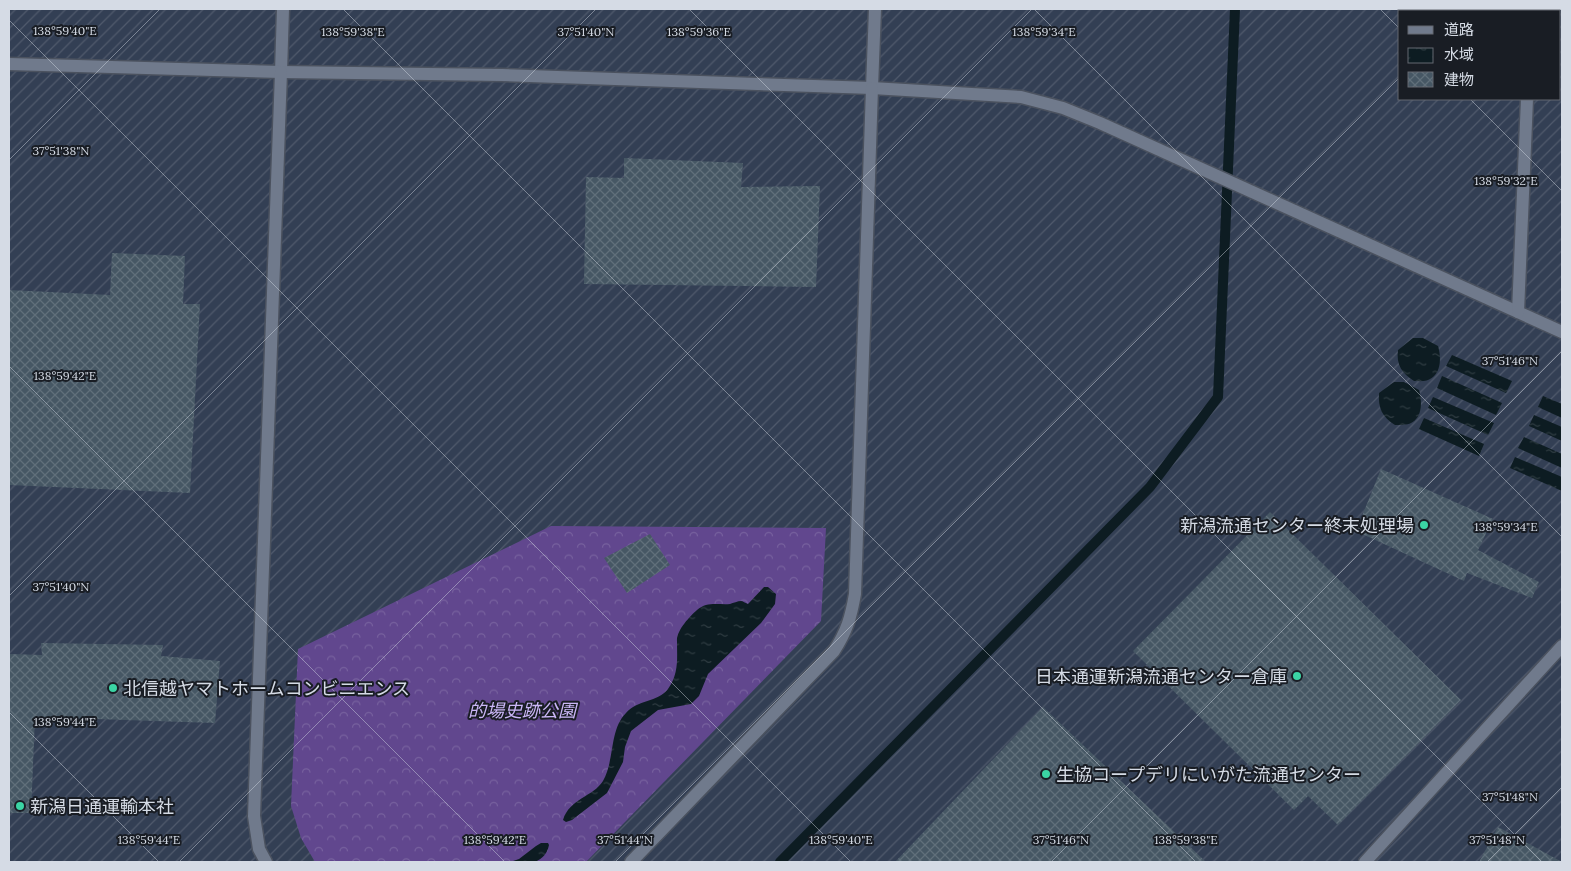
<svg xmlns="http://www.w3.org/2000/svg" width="1571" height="871" font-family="Lora,'Noto Sans JP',serif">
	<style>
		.industrial { fill: url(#industrial-furrows); fill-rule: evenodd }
		.forest { fill: url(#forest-crowns) }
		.water { fill: url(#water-ripples) }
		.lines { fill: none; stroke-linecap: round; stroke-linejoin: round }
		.stream { stroke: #0d1c22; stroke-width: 10 }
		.building { fill: url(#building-cross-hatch) }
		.minor-casing { stroke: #4b525f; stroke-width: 15 }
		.tertiary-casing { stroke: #4b525f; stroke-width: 15 }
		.minor { stroke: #707a8c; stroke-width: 12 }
		.tertiary { stroke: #707a8c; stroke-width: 12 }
		.ticks { fill: none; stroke: #d5dbe5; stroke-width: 1; stroke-opacity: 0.45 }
		.poi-dot { fill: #3bd4a4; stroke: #191d24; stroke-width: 2 }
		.labels { text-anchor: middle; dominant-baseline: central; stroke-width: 4; stroke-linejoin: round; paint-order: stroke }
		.poi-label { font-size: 18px; fill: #d5dbe5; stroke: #191d24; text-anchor: start }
		.park-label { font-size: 18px; font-style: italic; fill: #cab6f6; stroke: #191d24 }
		.ticks-label { font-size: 12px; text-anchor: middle; fill: #d5dbe5; stroke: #191d24; stroke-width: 4; stroke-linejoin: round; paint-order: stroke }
	</style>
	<defs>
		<pattern id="industrial-furrows" width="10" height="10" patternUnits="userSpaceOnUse" patternTransform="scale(1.25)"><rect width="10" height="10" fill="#333f54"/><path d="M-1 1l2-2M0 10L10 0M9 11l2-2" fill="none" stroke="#505a6c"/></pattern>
		<pattern id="forest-crowns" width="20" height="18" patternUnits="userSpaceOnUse" patternTransform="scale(1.25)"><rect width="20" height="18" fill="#61478e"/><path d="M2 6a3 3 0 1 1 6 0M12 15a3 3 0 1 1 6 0" fill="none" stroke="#77619e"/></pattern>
		<pattern id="water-ripples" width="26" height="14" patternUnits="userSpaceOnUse" patternTransform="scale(1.25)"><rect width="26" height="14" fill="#0d1c22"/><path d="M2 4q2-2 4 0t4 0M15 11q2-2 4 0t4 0" fill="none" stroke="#2f3c42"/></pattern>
		<pattern id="building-cross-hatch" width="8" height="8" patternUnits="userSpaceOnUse" patternTransform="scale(1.25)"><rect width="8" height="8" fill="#465764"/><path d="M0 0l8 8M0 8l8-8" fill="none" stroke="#606f7a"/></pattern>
	</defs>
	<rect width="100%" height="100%" fill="#2d3645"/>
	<path class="industrial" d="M9,9h1553v853h-1553zM1400,11h160v88h-160z"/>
	<polygon class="forest" points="551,526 826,528 821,621 586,862 315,862 301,838 291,806 298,649"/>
	<g class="water">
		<path d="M1413,338h10l15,8c3,10 4,27 -8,33 -4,3 -11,2 -16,2 -12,-8 -18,-16 -16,-31z"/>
		<polygon points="1452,355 1512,381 1506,393 1446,366"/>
		<polygon points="1442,376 1502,403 1496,415 1437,388"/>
		<path d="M1394,382h10l15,8c3,10 4,27 -8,33 -4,2 -11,2 -16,2 -13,-8 -17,-17 -16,-32z"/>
		<polygon points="1543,396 1562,404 1562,418 1538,407"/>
		<polygon points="1433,397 1494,423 1488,435 1428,408"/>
		<polygon points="1534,415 1562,427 1562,441 1529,426"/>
		<polygon points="1424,418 1484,444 1479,456 1419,429"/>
		<polygon points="1524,437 1562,454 1562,468 1518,448"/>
		<polygon points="1515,457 1562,477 1562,491 1510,468"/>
		<path d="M764,587h4l8,7 -1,10 -14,19 -53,51 -9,22 -8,8 -33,6 -27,21 -6,16 -2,15 -16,31 -35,27 -6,2 -3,-2c7,-22 30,-23 40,-39 12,-21 6,-51 23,-68 11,-13 32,-11 42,-24 11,-16 9,-30 9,-48 -1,-10 13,-25 20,-31 10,-9 21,-5 33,-6 3,-1 8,-3 11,-3 2,0 4,2 7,3z"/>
		<path d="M541,843h7l1,2c-2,9 -6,13 -14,17h-25l9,-3 17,-13z"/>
	</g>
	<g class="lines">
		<polyline class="stream" points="780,862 1150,487 1218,397 1235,9"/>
	</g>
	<g class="building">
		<polygon points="624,158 743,163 741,187 820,186 816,287 584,284 586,177 624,178"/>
		<polygon points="112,253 185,256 183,304 200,304 190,493 9,485 9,290 110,295"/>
		<polygon points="1381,469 1493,519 1478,550 1539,582 1532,598 1467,573 1464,581 1356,531"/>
		<polygon points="1270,512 1461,700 1338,825 1308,796 1294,810 1133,651"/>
		<polygon points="650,534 670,565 627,593 604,558"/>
		<polygon points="41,643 163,645 161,656 220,661 215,723 35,717 31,813 9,813 9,654 42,655"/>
		<polygon points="1043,707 1206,862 895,862"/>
		<polygon points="1498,827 1562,862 1479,862"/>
	</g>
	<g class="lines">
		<defs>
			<g id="minor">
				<polyline points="281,72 283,9"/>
				<polyline points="872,88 875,9"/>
			</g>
			<g id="tertiary">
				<polyline points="1530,11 1530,9"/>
				<polyline points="9,64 281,72 502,75 872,88 1021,97 1063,108 1100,123 1562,332"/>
				<polyline points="1518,312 1527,99"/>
				<polyline points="266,862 259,849 254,816 281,72"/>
				<path d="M631,862l203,-211c13,-20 17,-34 21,-57l17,-506"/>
				<polyline points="1365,862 1562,646"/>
			</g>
		</defs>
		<use href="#minor" class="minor-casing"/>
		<use href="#tertiary" class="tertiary-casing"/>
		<use href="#minor" class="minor"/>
		<use href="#tertiary" class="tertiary"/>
	</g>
	<path class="ticks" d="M343,9l853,853M689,9l853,853M1034,9l528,528M1380,9l20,20M1466,11l2,-2M9,20l842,842M1470,99l92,92M9,160l151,-151M9,366l496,496M9,596l587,-587M9,712l150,150M179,862l853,-853M615,862l785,-785M1051,862l511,-511M1487,862l75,-75"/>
	<g class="poi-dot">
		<circle cx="1424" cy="525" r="5"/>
		<circle cx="1297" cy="676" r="5"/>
		<circle cx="113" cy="688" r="5"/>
		<circle cx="1046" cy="774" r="5"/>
		<circle cx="20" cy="806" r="5"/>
	</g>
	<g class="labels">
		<g class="poi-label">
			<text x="1414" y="525" text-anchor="end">新潟流通センター終末処理場</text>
			<text x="1287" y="676" text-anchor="end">日本通運新潟流通センター倉庫</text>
			<text x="123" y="688">北信越ヤマトホームコンビニエンス</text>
			<text x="1056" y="774">生協コープデリにいがた流通センター</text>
			<text x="30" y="806">新潟日通運輸本社</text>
		</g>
		<g class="park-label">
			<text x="522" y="710">的場史跡公園</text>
		</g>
	</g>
	<g class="ticks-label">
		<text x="65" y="35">138°59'40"E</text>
		<text x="353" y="36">138°59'38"E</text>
		<text x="586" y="36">37°51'40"N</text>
		<text x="699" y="36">138°59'36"E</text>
		<text x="1044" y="36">138°59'34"E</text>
		<text x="61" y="155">37°51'38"N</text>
		<text x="1506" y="185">138°59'32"E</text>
		<text x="1510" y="365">37°51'46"N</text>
		<text x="65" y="380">138°59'42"E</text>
		<text x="1506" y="531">138°59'34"E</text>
		<text x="61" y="591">37°51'40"N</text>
		<text x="65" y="726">138°59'44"E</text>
		<text x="1510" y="801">37°51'48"N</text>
		<text x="625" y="844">37°51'44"N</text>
		<text x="1061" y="844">37°51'46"N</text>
		<text x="1497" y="844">37°51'48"N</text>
		<text x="149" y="844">138°59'44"E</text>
		<text x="495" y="844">138°59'42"E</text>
		<text x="841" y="844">138°59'40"E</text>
		<text x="1186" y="844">138°59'38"E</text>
	</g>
	<rect width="1571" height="871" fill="none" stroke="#d5dbe5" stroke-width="20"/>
	<rect x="1398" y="10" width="162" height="90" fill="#191d24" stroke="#646971"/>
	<rect x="1408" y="26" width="25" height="8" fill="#707a8c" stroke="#646971"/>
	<text x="1444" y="35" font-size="15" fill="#d5dbe5">道路</text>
	<rect x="1408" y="48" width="25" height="15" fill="url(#water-ripples)" stroke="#646971"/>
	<text x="1444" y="60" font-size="15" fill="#d5dbe5">水域</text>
	<rect x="1408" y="72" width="25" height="15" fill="url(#building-cross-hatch)" stroke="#646971"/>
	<text x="1444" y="85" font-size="15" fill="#d5dbe5">建物</text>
</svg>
